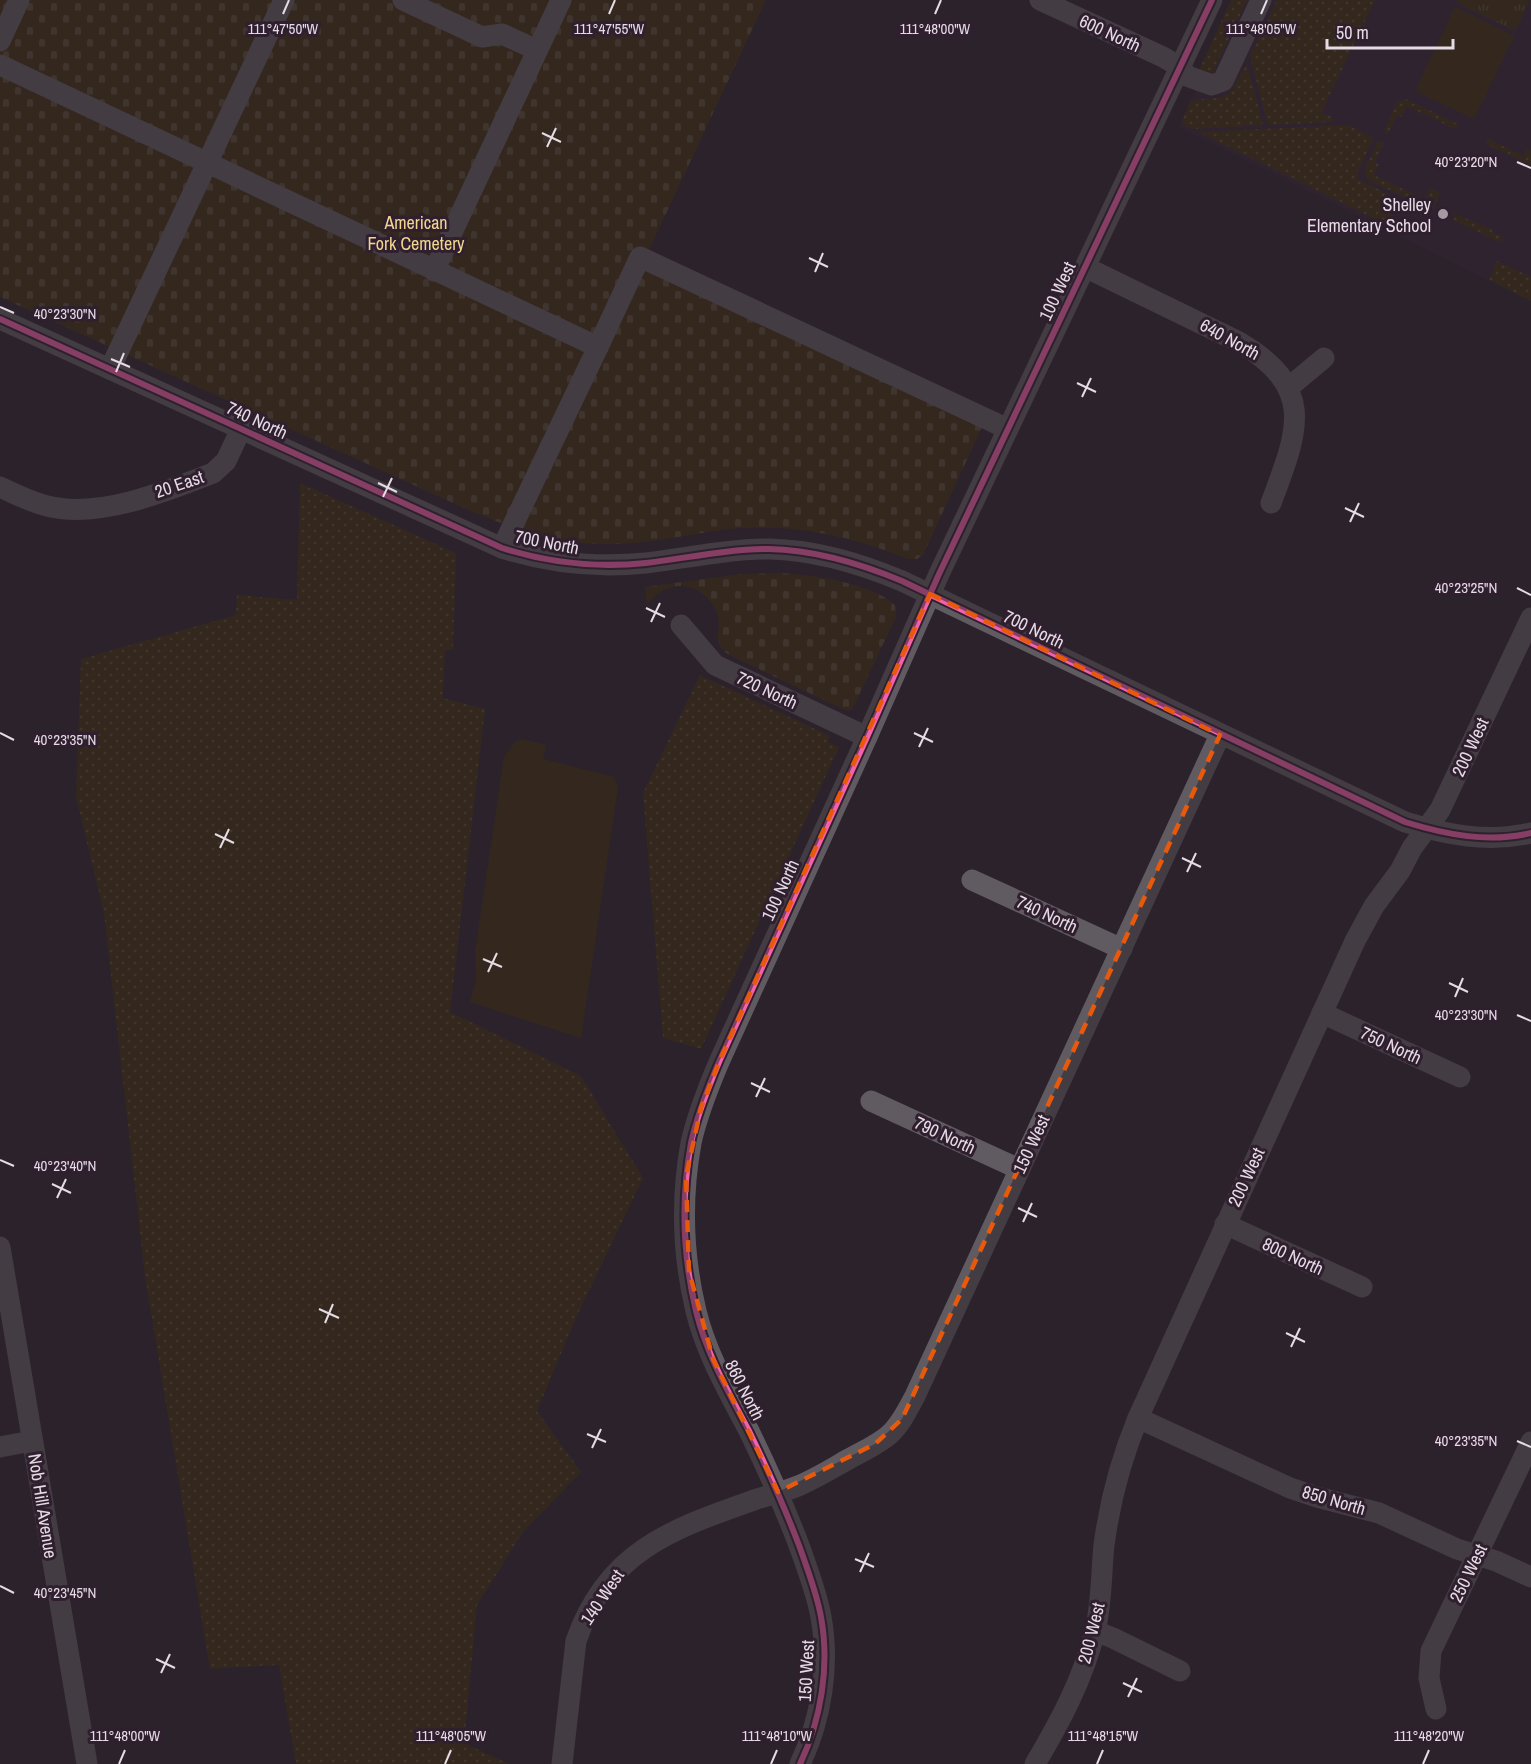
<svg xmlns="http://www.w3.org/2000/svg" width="1531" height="1764" font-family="'Archivo Narrow',sans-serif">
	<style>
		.built { fill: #372437 }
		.grass { fill: url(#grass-dots) }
		.cemetery { fill: url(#cemetery-stones) }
		.park { fill: url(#park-tufts) }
		.pitch { fill: #3e300e }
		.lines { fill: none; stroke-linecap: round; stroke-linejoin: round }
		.minor { stroke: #605b60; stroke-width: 21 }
		.cycleway-casing { stroke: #2f1f2f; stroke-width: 10 }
		.cycleway { stroke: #f560ab; stroke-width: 6 }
		.marked { fill: none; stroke: #e8590c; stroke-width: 4.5; stroke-dasharray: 12 8; stroke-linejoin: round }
		.ticks { fill: none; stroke: #e6dbe5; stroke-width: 2 }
		.poi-dot { fill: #a59aa4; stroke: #2f1f2f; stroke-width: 2 }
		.labels { text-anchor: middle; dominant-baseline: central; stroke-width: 6; stroke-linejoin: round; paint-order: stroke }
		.street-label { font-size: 18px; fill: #e6dbe5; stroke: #2f1f2f }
		.poi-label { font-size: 18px; fill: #e6dbe5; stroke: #2f1f2f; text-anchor: end }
		.park-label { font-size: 18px; fill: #f3d68e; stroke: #2f1f2f }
		.ticks-label { font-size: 15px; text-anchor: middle; fill: #e6dbe5; stroke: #2f1f2f; stroke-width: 6; stroke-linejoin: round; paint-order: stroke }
	</style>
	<defs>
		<pattern id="grass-dots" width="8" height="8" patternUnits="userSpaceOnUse" patternTransform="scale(1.5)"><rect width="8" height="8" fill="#3e300e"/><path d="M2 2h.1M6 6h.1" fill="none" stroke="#5a4d31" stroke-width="1.8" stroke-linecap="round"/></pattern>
		<pattern id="cemetery-stones" width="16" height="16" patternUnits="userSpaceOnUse" patternTransform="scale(1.5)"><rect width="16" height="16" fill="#3e300e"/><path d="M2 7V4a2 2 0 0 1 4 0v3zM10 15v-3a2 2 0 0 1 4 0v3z" fill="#5a4d31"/></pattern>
		<pattern id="park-tufts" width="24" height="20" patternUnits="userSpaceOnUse" patternTransform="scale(1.5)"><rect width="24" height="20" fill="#3e300e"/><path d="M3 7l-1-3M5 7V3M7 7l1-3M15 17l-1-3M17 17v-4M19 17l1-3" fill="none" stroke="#5a4d31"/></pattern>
	</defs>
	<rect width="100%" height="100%" fill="#2c222c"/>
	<polygon class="built" points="1239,0 1531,0 1531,301 1179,127"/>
	<g class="grass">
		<polygon points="1231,0 1247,0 1211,76 1200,72 1200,68"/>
		<polygon points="1277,0 1375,0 1321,113 1332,117 1333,122 1268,125 1250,56"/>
		<polygon points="1247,64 1263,125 1193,129 1181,123 1191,100 1217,98 1229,94"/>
		<polygon points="1406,99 1458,124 1457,130 1407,106 1401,117 1397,115 1388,134 1384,132 1396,103"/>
		<polygon points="1349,125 1374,138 1357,173 1359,180 1402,201 1397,212 1393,211 1389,221 1381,222 1198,132"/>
		<polygon points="1488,139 1524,156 1527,149 1531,151 1531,165 1486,144"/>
		<polygon points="1378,141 1384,143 1375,162 1379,164 1374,175 1424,199 1430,188 1440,193 1433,209 1431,209 1368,180 1364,170"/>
		<polygon points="1453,213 1493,230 1492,232 1504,237 1499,242 1453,220"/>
		<polygon points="1497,261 1531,277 1531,301 1489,280"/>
		<polygon points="300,483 456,553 453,650 445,650 443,698 485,709 450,1012 581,1076 643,1178 575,1320 537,1411 581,1472 523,1532 477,1605 464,1743 509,1764 296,1764 279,1665 210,1669 145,1276 104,913 76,797 81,659 236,615 237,595 297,600"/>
		<polygon points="700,675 830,736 828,742 839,747 701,1049 663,1038 643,793"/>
	</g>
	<g class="cemetery">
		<path d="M0,0h766l-118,252 341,160 -66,143 -6,4h-9c-57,-23 -116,-36 -178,-30 -41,5 -84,16 -126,15 -50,-1 -94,-16 -140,-36l-464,-211z"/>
		<path d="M778,573c31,1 94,10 117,32l1,12 -44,93h-7l-116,-55c-5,-4 -10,-8 -11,-15 -1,-6 1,-12 1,-18 -2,-19 -18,-35 -37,-36 -15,0 -26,7 -35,19l-2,-18 96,-13z"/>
	</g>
	<polygon class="park" points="1457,0 1530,0 1515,31 1457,3"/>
	<g class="pitch">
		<polygon points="1455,7 1514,36 1474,119 1415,91"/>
		<polygon points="522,739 546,745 543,759 614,777 618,787 581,1038 470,1002 476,981 475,952 504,757 516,741"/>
	</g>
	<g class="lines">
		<g class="minor">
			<polyline points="403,0 482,37 502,34 537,50"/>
			<polyline points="1040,0 1163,57 1180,67 1187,76 1212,85 1223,81 1261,0"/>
			<polyline points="0,41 19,0"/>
			<polyline points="0,65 598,347 502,548"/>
			<path d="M1085,267l154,75c78,46 59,89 32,161"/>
			<polyline points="434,271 561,0"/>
			<path d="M0,319l502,229c47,15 95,20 144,15 41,-5 82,-14 123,-14 47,1 90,14 133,32l503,241c42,13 83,21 126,11"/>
			<polyline points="598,347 640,257 1008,429"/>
			<polyline points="110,369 284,0"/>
			<polyline points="1288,388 1324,358"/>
			<path d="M0,487c15,7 31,15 47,19 51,13 118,-14 166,-33l13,-12 15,-32"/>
			<polyline points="681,625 715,665 867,737"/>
			<polyline points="972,880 1122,949"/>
			<polyline points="1322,1013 1460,1077"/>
			<polyline points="871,1101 1019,1169"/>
			<polyline points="1225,1224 1362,1287"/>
			<polyline points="0,1247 87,1764"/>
			<polyline points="1138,1418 1290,1488 1317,1497 1379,1513 1457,1549 1496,1561 1531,1577"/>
			<polyline points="0,1447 32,1441"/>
			<polyline points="1095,1631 1113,1638 1180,1671"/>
			<polyline points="1436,1709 1429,1678 1431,1651 1531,1442"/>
			<path d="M562,1764l14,-123c31,-90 96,-112 178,-141 15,-5 30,-8 44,-14 17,-7 33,-17 49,-26 14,-8 31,-15 43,-26 11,-10 18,-25 25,-38l305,-661"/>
			<path d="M800,1764c21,-44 30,-98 21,-147 -4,-23 -13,-46 -21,-69 -15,-40 -32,-78 -51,-117 -20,-38 -43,-78 -53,-120 -13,-54 -15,-113 -5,-168 6,-28 17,-55 28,-81l148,-325 72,-163 273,-574"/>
			<path d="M1035,1764c25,-42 48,-85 60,-133 7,-28 6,-57 9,-86 6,-45 17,-86 34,-127l217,-477 19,-35 26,-35 12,-23 28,-38 91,-192"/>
		</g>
		<defs>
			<g id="cycleway">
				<path d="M0,319l502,229c47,15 95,20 144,15 41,-5 82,-14 123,-14 47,1 90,14 133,32l503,241c42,13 83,21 126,11"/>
				<path d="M800,1764c21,-44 30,-98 21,-147 -4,-23 -13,-46 -21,-69 -15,-40 -32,-78 -51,-117 -20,-38 -43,-78 -53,-120 -13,-54 -15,-113 -5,-168 6,-28 17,-55 28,-81l148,-325 72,-163 273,-574"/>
			</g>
		</defs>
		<use href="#cycleway" class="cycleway-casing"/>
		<use href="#cycleway" class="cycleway"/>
	</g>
	<path d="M0 0H1531V1764H0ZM930,594l290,141 -318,684 -27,25 -97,48 -65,-133 -24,-88 -3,-95 15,-68 18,-46z" fill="#2c222c" fill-opacity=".55" fill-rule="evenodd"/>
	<path class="marked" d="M930,594l290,141 -318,684 -27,25 -97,48 -65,-133 -24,-88 -3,-95 15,-68 18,-46z"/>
	<path class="ticks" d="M283,14l6,-14M609,14l6,-14M935,14l6,-14M1261,14l6,-14M542,133l19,9M547,147l9,-19M1517,162l14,6M809,258l19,9M815,272l8,-19M0,307l14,6M111,359l19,8M116,372l8,-19M1077,383l19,9M1082,397l9,-19M378,483l19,9M383,497l9,-19M1345,508l19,9M1350,522l9,-19M1517,588l14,7M646,608l19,9M651,622l9,-19M0,733l14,7M914,733l19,9M919,747l9,-19M215,834l19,9M220,848l9,-19M1182,858l19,9M1187,872l9,-19M483,959l19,8M488,972l9,-19M1449,983l19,9M1455,997l8,-19M1517,1015l14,6M751,1083l19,9M756,1097l9,-19M0,1160l14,6M52,1184l19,9M57,1198l9,-19M1018,1208l19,9M1023,1222l9,-19M319,1309l20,9M325,1323l8,-19M1286,1333l19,9M1291,1347l9,-19M587,1434l19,8M1517,1441l14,6M592,1448l9,-19M855,1559l19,8M860,1572l9,-19M0,1586l14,7M156,1659l19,9M161,1673l9,-19M1123,1683l19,9M1128,1697l9,-19M119,1764l6,-14M445,1764l6,-14M771,1764l6,-14M1097,1764l6,-14M1423,1764l6,-14"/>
	<circle class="poi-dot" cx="1443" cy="214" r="6"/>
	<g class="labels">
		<g class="street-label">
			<text transform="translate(1110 33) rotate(25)">600 North</text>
			<text transform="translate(1057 291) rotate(-65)">100 West</text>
			<text transform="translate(1230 339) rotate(29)">640 North</text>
			<text transform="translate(257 420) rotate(25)">740 North</text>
			<text transform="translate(179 484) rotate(-19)">20 East</text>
			<text transform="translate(547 542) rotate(11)">700 North</text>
			<text transform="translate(1034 629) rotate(26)">700 North</text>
			<text transform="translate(767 690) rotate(25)">720 North</text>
			<text transform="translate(1470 747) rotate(-65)">200 West</text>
			<text transform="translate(780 890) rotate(-65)">100 North</text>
			<text transform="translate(1047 914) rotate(25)">740 North</text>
			<text transform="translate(1391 1045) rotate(25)">750 North</text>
			<text transform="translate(945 1135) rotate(25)">790 North</text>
			<text transform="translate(1031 1144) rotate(-65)">150 West</text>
			<text transform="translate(1246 1177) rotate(-65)">200 West</text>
			<text transform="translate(1293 1256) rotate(25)">800 North</text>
			<text transform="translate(745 1390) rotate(63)">860 North</text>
			<text transform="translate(1334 1500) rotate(16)">850 North</text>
			<text transform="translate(43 1506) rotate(81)">Nob Hill Avenue</text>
			<text transform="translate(1468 1573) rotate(-64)">250 West</text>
			<text transform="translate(602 1597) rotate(-56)">140 West</text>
			<text transform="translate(1091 1633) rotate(-76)">200 West</text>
			<text transform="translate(806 1671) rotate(-87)">150 West</text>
		</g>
		<g class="poi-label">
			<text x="1431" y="204">Shelley<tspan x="1431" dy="21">Elementary School</tspan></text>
		</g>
		<g class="park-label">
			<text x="416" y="222">American<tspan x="416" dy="21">Fork Cemetery</tspan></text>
		</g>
	</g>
	<g class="ticks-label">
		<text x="283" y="34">111°47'50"W</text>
		<text x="609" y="34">111°47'55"W</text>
		<text x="935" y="34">111°48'00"W</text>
		<text x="1261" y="34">111°48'05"W</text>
		<text x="1466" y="167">40°23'20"N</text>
		<text x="65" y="319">40°23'30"N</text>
		<text x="1466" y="593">40°23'25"N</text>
		<text x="65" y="745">40°23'35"N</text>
		<text x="1466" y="1020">40°23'30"N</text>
		<text x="65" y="1171">40°23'40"N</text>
		<text x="1466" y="1446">40°23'35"N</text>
		<text x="65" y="1598">40°23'45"N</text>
		<text x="125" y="1741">111°48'00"W</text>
		<text x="451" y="1741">111°48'05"W</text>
		<text x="777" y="1741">111°48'10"W</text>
		<text x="1103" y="1741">111°48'15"W</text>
		<text x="1429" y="1741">111°48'20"W</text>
	</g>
	<path d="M1327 39v9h126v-9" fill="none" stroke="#e6dbe5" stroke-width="3"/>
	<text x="1336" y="39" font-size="18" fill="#e6dbe5" stroke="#2f1f2f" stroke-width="4.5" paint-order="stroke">50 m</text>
</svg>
